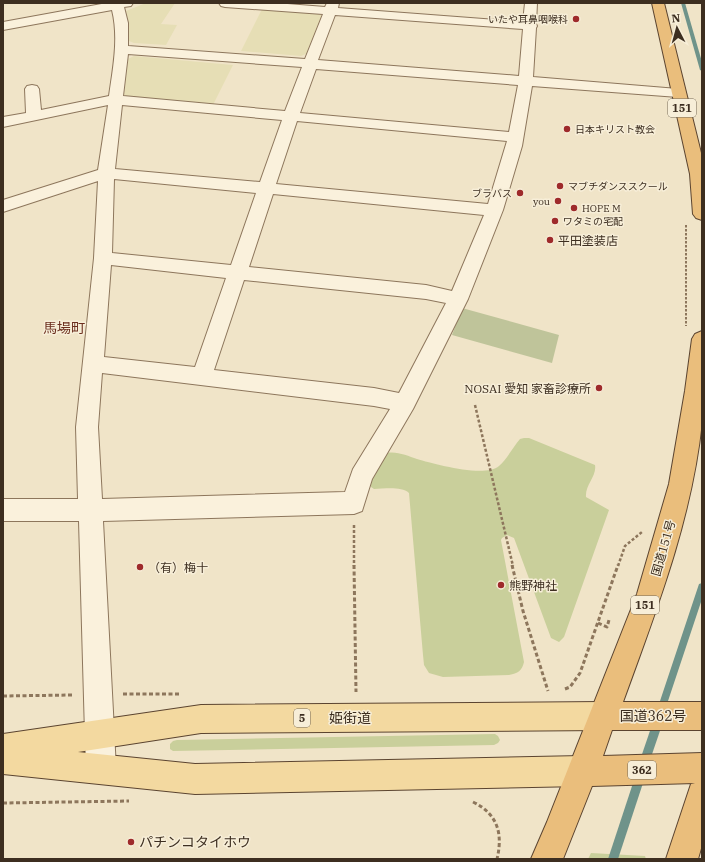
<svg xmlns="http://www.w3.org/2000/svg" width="705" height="862" font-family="'IBM Plex Serif','Noto Sans JP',serif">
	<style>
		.farmland { fill: #e6deb5 }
		.green { fill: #c9cf9b }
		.cemetery { fill: #bfc49a }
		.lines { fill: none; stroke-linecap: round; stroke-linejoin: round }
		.stream { fill: #6f938a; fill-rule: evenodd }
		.minor-casing { stroke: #8d765c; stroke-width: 2 }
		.primary-casing { stroke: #5b4430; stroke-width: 2 }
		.trunk-casing { stroke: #5b4430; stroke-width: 2 }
		.path-far2 { stroke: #8d765c; stroke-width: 2; stroke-dasharray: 2.5 1.5; stroke-linecap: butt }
		.path-far1 { stroke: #8d765c; stroke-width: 2.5; stroke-dasharray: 3 2; stroke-linecap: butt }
		.path { stroke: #8d765c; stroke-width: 3; stroke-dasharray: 4 2.5; stroke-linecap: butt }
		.minor { fill: #faf1dc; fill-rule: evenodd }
		.primary { fill: #f3d9a0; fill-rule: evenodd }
		.trunk { fill: #eabe7c; fill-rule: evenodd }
		.poi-dot { fill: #9e2a2b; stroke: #f7eed8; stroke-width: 1.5 }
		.labels { text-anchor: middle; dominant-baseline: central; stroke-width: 3; stroke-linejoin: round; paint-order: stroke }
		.far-poi-label { font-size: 10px; fill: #3d2e20; stroke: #f7eed8; text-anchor: start }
		.shield { fill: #f7eed8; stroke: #756857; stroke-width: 1 }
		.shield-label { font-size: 11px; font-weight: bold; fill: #3d2e20 }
		.poi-label { font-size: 12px; fill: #3d2e20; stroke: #f7eed8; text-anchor: start }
		.street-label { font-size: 12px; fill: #3d2e20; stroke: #f7eed8 }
		.quarter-label { font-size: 14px; fill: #6b2e1e; stroke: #f7eed8 }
		.near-street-label { font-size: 14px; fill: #3d2e20; stroke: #f7eed8 }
		.near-poi-label { font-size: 14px; fill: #3d2e20; stroke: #f7eed8; text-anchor: start }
	</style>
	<rect width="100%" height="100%" fill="#f0e4c8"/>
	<g class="farmland">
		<polygon points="146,3 175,3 161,24 177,25 166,45 134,43 129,41 129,24 126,11"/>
		<polygon points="262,9 318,13 322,16 308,53 301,56 241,51"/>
		<polygon points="134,56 233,65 213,105 129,97 124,95 128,59"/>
	</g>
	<g class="green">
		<path d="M524,438h5l66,27c2,11 -10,20 -9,32l23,13 -45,127 -5,5 -8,-4 -37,-100 -7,-3 -5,3 -1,2 23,122c-2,9 -6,11 -15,13l-66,2 -14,-4 -5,-8 -1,-10 -14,-162c-8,-7 -25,-4 -35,-4l-3,-2 -1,-3 17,-31c10,-2 21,3 30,6 17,5 68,19 82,7 8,-7 14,-19 21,-27z"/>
		<polygon points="495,734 498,736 500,740 498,743 494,745 173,751 170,749 170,744 173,741 177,740"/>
		<polygon points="591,853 645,856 646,859 588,859"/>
	</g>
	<polygon class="cemetery" points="462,308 559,335 552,363 452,335"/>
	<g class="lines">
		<g class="stream">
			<polygon points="681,3 685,3 702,62 702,71 700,70"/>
			<polygon points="702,583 702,599 664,713 661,714 658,713 657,710 699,584"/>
			<polygon points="658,717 661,719 663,722 649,763 647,766 644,768 641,766 639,763 653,722 655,719"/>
			<polygon points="640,772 643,774 645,777 618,859 608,859 635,777 637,774"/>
		</g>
		<defs>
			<path id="minor" d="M107,3h26l-2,3 -7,1 4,16v23l177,13 18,-45 -98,-7 -4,-1 -2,-3h56l50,4 2,-4h12l-1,5 185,14 2,-19h12l-1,21 1,2 -1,2 -3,49 145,12 5,1 2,3 -2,3 -5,1 -146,-11 -10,60 -19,64 -35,89 -55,110 -41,70 -10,32 -8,3 -251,7 13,248 -5,10 -10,5 -10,-5 -5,-10 -7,-248h-76v-22h75l-2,-72 18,-169 4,-77 -95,31v-12l95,-30 10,-65 -105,22v-10l23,-4 -1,-24 2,-3 5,-1 5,1 2,3 2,21 68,-14c4,-28 10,-58 3,-86l-109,20v-8zM335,15l188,14 -4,47 -201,-16zM128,54l174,13 -17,44 -162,-15zM316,69l202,16 -9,47 -209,-19zM122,105l160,15 -22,62 -145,-13zM297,121l210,20 -19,63 -212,-20zM114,179l142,14 -25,72 -119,-12zM273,194l211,21 -32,76 -26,-6 -177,-18zM111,265l115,13 -31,89 -91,-10zM244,280l182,19 20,4 -47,90 -25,-5 -160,-18zM102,373l272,33 16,3 -37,60 -8,23 -243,7 -4,-72z"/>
			<polygon id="primary" points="603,702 613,706 617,716 613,726 603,730 201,733 78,752 195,764 582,756 592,761 597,771 592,781 582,786 195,794 3,774 3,734 201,705"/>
			<g id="trunk">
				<polygon points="652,3 664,3 702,157 702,220 696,218 693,214 690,174"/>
				<path d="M702,331c0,30 3,62 0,91 -10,97 -46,189 -79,280h79v28h-90l-9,26 99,-3v92l-4,14h-32l25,-75 4,-1 -103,3 -29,73h-32l16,-37 90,-228 32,-110 16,-93 7,-52 3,-5z"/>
			</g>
		</defs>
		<use href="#minor" class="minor-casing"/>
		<use href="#primary" class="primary-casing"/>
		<use href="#trunk" class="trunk-casing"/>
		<polyline class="path-far2" points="686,225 686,326"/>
		<g class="path-far1">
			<polyline points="475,405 513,566"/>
			<polyline points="354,525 354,566"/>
			<polyline points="618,566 625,546 642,532"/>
		</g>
		<g class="path">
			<polyline points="354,565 356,692"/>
			<polyline points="512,565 523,611 548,691"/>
			<polyline points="598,623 607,627 609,620"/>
			<polyline points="565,689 570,687 580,673 618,565"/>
			<polyline points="123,694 180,694"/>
			<polyline points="3,696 72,695"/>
			<path d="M473,802c25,12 30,32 24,57"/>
			<polyline points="3,803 129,801"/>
		</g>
		<use href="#minor" class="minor"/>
		<use href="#primary" class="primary"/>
		<use href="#trunk" class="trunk"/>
	</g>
	<g class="poi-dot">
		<circle cx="576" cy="19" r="4"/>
		<circle cx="567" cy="129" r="4"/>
		<circle cx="560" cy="186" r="4"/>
		<circle cx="520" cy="193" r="4"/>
		<circle cx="558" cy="201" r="4"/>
		<circle cx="574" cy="208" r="4"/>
		<circle cx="555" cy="221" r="4"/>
		<circle cx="550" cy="240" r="4"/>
		<circle cx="599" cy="388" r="4"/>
		<circle cx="140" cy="567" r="4"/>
		<circle cx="501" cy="585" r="4"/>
		<circle cx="131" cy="842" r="4"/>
	</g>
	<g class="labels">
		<g class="far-poi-label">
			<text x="568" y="19" text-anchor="end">いたや耳鼻咽喉科</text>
			<text x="575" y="129">日本キリスト教会</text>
			<text x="568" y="186">マブチダンススクール</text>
			<text x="512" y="193" text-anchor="end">ブラバス</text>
			<text x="550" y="201" text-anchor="end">you</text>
			<text x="582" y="208">HOPE M</text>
			<text x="563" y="221">ワタミの宅配</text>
		</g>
		<g class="shield">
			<rect x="668" y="99" width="28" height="18" rx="3"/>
			<rect x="631" y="596" width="28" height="18" rx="3"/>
			<rect x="294" y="709" width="16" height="18" rx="3"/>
			<rect x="628" y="761" width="28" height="18" rx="3"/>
		</g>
		<g class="shield-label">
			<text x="682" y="108">151</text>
			<text x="645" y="605">151</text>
			<text x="302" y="718">5</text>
			<text x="642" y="770">362</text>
		</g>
		<g class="poi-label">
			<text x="558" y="240">平田塗装店</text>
			<text x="591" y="388" text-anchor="end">NOSAI 愛知 家畜診療所</text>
			<text x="148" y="567">（有）梅十</text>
			<text x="509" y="585">熊野神社</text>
		</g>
		<g class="street-label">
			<text transform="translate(663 548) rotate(-74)">国道151号</text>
		</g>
		<g class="quarter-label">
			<text x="64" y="328">馬場町</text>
		</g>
		<g class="near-street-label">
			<text x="653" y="716">国道362号</text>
			<text x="350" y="718">姫街道</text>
		</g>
		<g class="near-poi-label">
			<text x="139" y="842">パチンコタイホウ</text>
		</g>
	</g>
	<rect width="705" height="862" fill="none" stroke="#3d2e20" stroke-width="8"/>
	<g transform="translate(677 28) rotate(354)" stroke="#f7eed8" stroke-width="3" paint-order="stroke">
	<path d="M0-3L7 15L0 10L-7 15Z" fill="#3d2e20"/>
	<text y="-6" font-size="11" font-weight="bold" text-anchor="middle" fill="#3d2e20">N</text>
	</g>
</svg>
